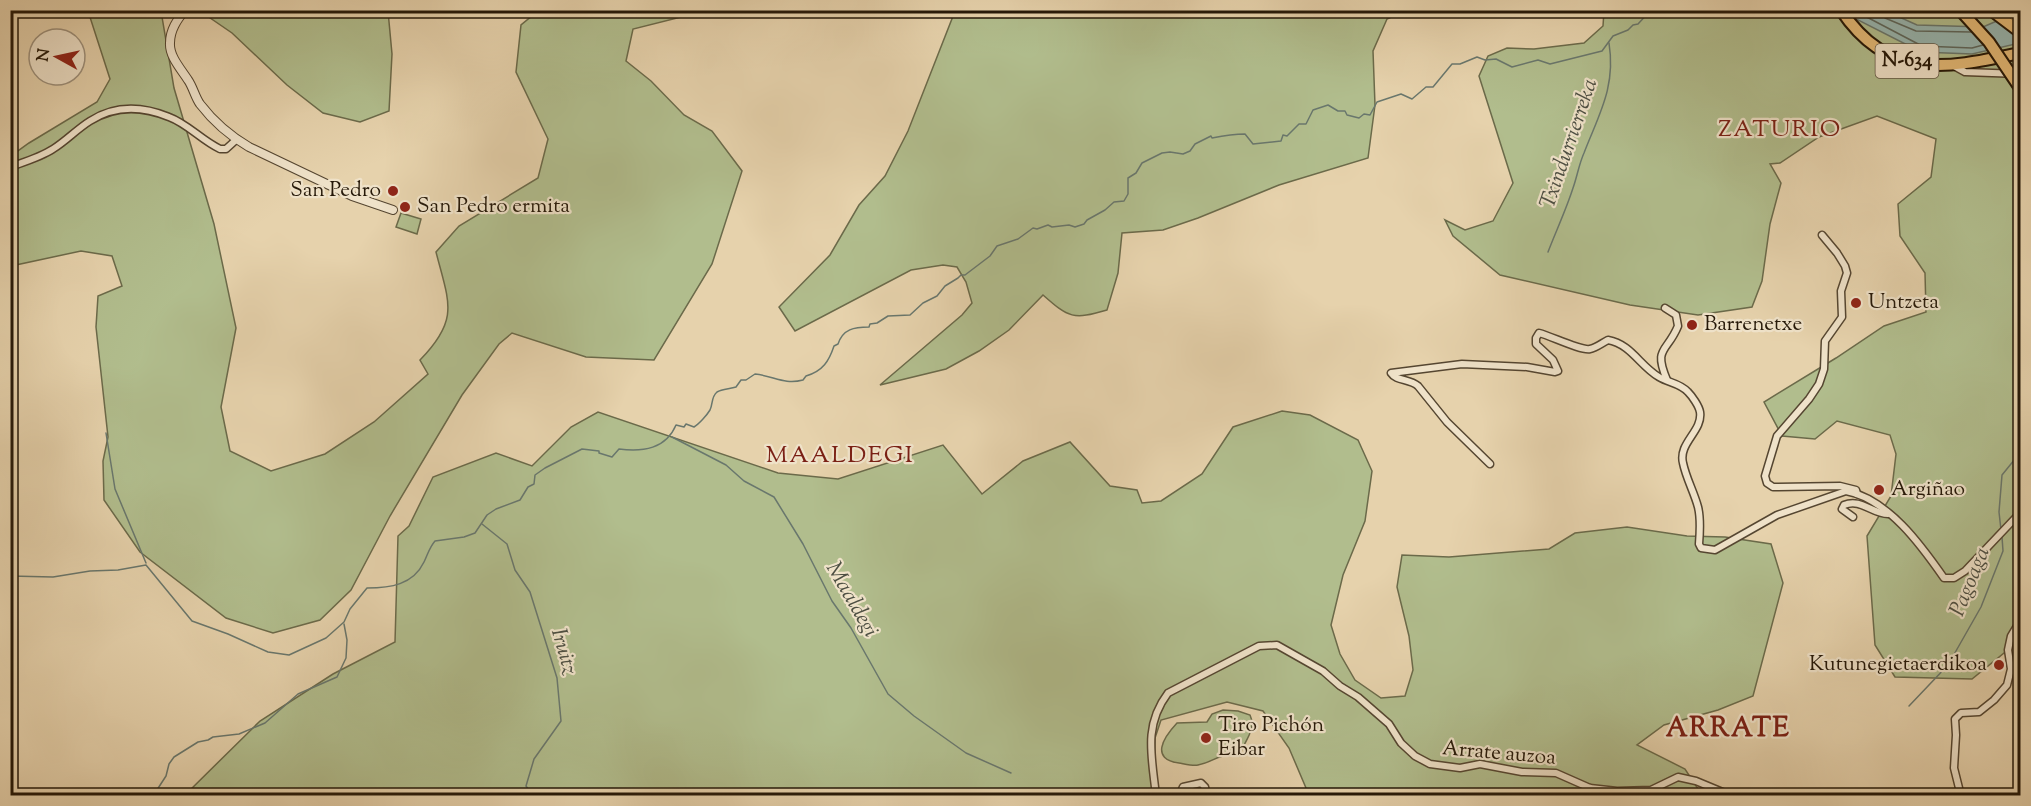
<svg xmlns="http://www.w3.org/2000/svg" width="2031" height="806" font-family="'Sorts Mill Goudy',serif">
	<style>
		.green { fill: #b1bd8d; stroke: #6b6a4a; stroke-width: 1.5 }
		.water { fill: #97b6b0; stroke: #69776d; stroke-width: 1.5 }
		.lines { fill: none; stroke-linecap: round; stroke-linejoin: round }
		.shore { stroke: #5e675c; stroke-width: 1.5 }
		.stream { stroke: #69776d; stroke-width: 1.5 }
		.minor-casing { stroke: #554631; stroke-width: 9 }
		.tertiary-casing { stroke: #554631; stroke-width: 10 }
		.trunk-casing { stroke: #251808; stroke-width: 14 }
		.motorway-casing { stroke: #251808; stroke-width: 14 }
		.minor { stroke: #efe2c9; stroke-width: 6 }
		.tertiary { stroke: #efe2c9; stroke-width: 8 }
		.trunk { stroke: #e3b976; stroke-width: 10 }
		.motorway { stroke: #e3b976; stroke-width: 10 }
		.motorway-bridge-casing { stroke: #251808; stroke-width: 14; stroke-linecap: butt }
		.motorway-bridge { stroke: #e3b976; stroke-width: 10 }
		.poi-dot { fill: #8f2418; stroke: #efe2c9; stroke-width: 2 }
		.labels { text-anchor: middle; dominant-baseline: central; stroke-width: 4.5; stroke-linejoin: round; paint-order: stroke }
		.shield { fill: #efe2c9; stroke: #625542; stroke-width: 1.5 }
		.shield-label { font-size: 20px; font-weight: bold; fill: #251808 }
		.poi-label { font-size: 21px; fill: #251808; stroke: #efe2c9; text-anchor: start }
		.street-label { font-size: 21px; fill: #251808; stroke: #efe2c9 }
		.water-label { font-size: 22px; font-style: italic; fill: #4d4f43; stroke: #efe2c9 }
		.quarter-label { font-size: 24px; letter-spacing: 1.5px; fill: #7a1f14; stroke: #efe2c9 }
		.district-label { font-size: 27px; font-weight: bold; letter-spacing: 1.5px; fill: #7a1f14; stroke: #efe2c9 }
	</style>
	<rect width="100%" height="100%" fill="#e6d2ac"/>
	<filter id="stains"><feTurbulence type="fractalNoise" baseFrequency=".00333" numOctaves="4"/><feColorMatrix values="0 0 0 0 .2 0 0 0 0 .09 0 0 0 0 .02 0 0 0 .5 -.17"/></filter>
	<radialGradient id="worn" r=".72"><stop offset=".6" stop-color="#630" stop-opacity="0"/><stop offset="1" stop-color="#630" stop-opacity=".3"/></radialGradient>
	<g class="green">
		<path d="M88,11h73l13,77 40,136 22,104 -15,79 9,44 41,20 54,-17 49,-32 54,-48 -8,-14c40,-41 29,-57 16,-108l23,-26 79,-48 10,-39 -32,-67 5,-47 17,-14h167l-72,18 -7,32 25,20 33,34 28,16 30,40 -30,93 -58,96 -68,-3 -74,-24 -13,11 -37,51 -72,121 -39,74 -31,30 -47,13 -47,-15 -86,-66 -36,-52 -1,-39 5,-24 -12,-110 2,-31 24,-10 -10,-30 -31,-5 -70,15v-110l18,-13 68,-41 13,-23z"/>
		<polygon points="200,11 388,11 392,54 389,111 360,122 323,113 287,85 232,33"/>
		<path d="M955,11v-1l449,1 -17,8 -14,32 2,54 -7,53 -89,27 -81,33 -35,12 -41,3 -4,40 -11,37c-34,10 -38,8 -64,-15l-34,35 -30,21 -33,18 -66,16 82,-70 10,-12 -6,-21 -9,-15 -14,-2 -32,5 -116,61 -16,-24 51,-52 29,-50 26,-29 23,-45z"/>
		<polygon points="1604,11 2020,11 2020,616 2015,644 1972,679 1895,677 1875,645 1867,536 1891,496 1896,454 1890,435 1837,421 1815,439 1782,436 1764,402 1836,358 1884,326 1926,312 1925,273 1900,236 1898,204 1931,177 1936,139 1877,116 1819,137 1780,163 1770,164 1781,183 1770,224 1762,281 1752,307 1698,315 1630,305 1500,275 1453,236 1445,220 1465,230 1493,221 1513,183 1479,76 1488,56 1507,48 1534,49 1584,43 1603,26"/>
		<polygon points="401,213 421,219 417,234 396,227"/>
		<polygon points="1282,411 1310,415 1358,440 1372,471 1365,521 1343,575 1331,625 1340,654 1355,680 1381,698 1405,696 1413,670 1409,636 1397,587 1402,555 1449,557 1549,549 1575,533 1627,527 1687,536 1725,537 1771,544 1783,583 1753,696 1718,710 1664,725 1637,745 1685,769 1702,795 1309,795 1289,748 1263,711 1227,702 1161,720 1155,738 1154,795 175,796 187,793 260,721 333,674 395,642 398,536 409,526 433,477 496,453 532,466 571,427 598,412 778,473 838,479 943,445 982,494 1023,461 1070,442 1110,486 1137,490 1142,503 1161,501 1202,474 1233,427"/>
		<path d="M1223,710l15,1 12,4c7,15 -6,26 -11,41 -23,-3 -22,5 -41,9 -5,1 -13,-1 -19,-2 -29,-4 -16,-25 -2,-40l30,-1 5,-8z"/>
	</g>
	<polygon class="water" points="1850,11 1886,11 1917,25 1983,27 2020,11 2020,43 1972,54 1921,52 1856,19"/>
	<g class="lines">
		<g class="shore">
			<polyline points="1858,10 1861,14 1922,46 1972,48 1983,45"/>
			<polyline points="1882,10 1885,18 1916,31 1971,32"/>
		</g>
		<g class="stream">
			<path d="M1548,252c8,-21 18,-42 25,-64 4,-11 6,-24 11,-35 15,-39 32,-66 25,-110"/>
			<polyline points="106,433 115,489 146,563"/>
			<polyline points="672,437 726,465 744,481 774,497 803,544 832,601 851,628 888,694 914,716 966,753 1011,773"/>
			<polyline points="482,524 507,544 515,570 530,592 557,678 561,721 534,759 526,786 533,796"/>
			<polyline points="2001,530 1999,512 2002,475 2015,459 2020,459"/>
			<path d="M10,576l43,1 37,-6 28,-1 28,-5 46,56 36,13 40,18 21,3 37,-17 18,-16 6,-13 17,-21c23,0 46,-3 57,-26 4,-8 5,-14 11,-21l29,-4 11,-4 12,-18 9,-6 24,-9 8,-13 6,-3 1,-9 10,-7 37,-19 17,2v2l13,4 7,-8c24,3 47,0 57,-24l8,2 2,-3 8,3c5,-3 13,-12 16,-17 3,-6 1,-13 7,-18 5,-3 13,-3 19,-5l5,-7h5l9,-6c19,2 29,11 48,6l3,-4c17,-5 23,-15 28,-30l4,-2c5,-15 16,-17 31,-17l1,-3 7,-1 11,-7 22,-1 13,-12 14,-7 8,-10 13,-8 3,-3h4l25,-19 7,-10 21,-7 15,-11 4,1 11,-4 4,2 17,-2 6,2 9,-3 3,-4 18,-10 9,-8 10,-1 4,-7v-16l8,-5 6,-10 20,-10 8,-1 13,2 7,-3 5,-7 16,-8 1,2c10,-2 22,-4 33,-4l8,10 28,-3 2,-6 4,1 12,-12h7l7,-14 15,-5 10,6h7l2,4 12,3 5,-4 6,1 7,-13 24,-8 11,5 14,-12h7l19,-23h8l17,-7 8,3 11,-1 16,8 26,-7 12,4 52,-13 11,-15 15,-6 5,-5 5,-1 13,-14"/>
			<polyline points="1909,706 1948,665 1981,607 2003,551 2002,537"/>
			<polyline points="153,796 166,776 169,764 174,757 198,742 208,740 213,737 239,734 265,723 298,694 337,677 346,658 347,640 344,624"/>
		</g>
		<defs>
			<g id="minor">
				<polyline points="1954,66 1965,72 2020,74"/>
				<path d="M10,167c14,-5 31,-10 43,-18 13,-8 24,-20 37,-28 25,-16 52,-15 79,-4 19,7 32,23 51,32h6l11,-10"/>
				<polyline points="1822,235 1837,253 1845,266 1847,273 1841,291 1842,317 1825,341 1824,369 1819,384 1809,399 1777,436 1765,476 1767,483 1773,487 1840,486 1856,490 1857,494"/>
				<path d="M1665,308l11,7 2,11c-11,27 -25,21 -11,54"/>
				<path d="M1490,464l-43,-42 -29,-36c-8,-7 -22,-5 -27,-13l71,-9 65,3 28,5 3,-1 -5,-11 -17,-16v-6l3,-5c12,3 42,18 51,16 6,-1 12,-6 18,-9 23,4 32,26 51,37 10,6 21,6 29,15 4,4 11,14 12,20 3,19 -22,31 -17,51 3,15 11,29 15,44 3,12 2,25 1,37l2,4 14,2 62,-35 69,-24c42,8 75,54 98,87h10l11,-7 55,-58"/>
				<path d="M1853,517l-11,-8 2,-4c17,-7 28,9 44,9"/>
				<polyline points="1590,788 1593,792 1599,796"/>
				<path d="M1156,796c-4,-39 -13,-70 12,-103l91,-47 18,-1 46,26 17,15 18,11 31,27 12,19 14,13 15,8 30,4 20,-4 42,8 34,1 34,15 27,3 34,-1 27,-13 18,4 36,15"/>
				<polyline points="1179,796 1183,787 1201,783 1205,787 1207,796"/>
				<polyline points="1961,796 1954,768 1956,735 1955,719 1961,713 1979,712 1994,700 2007,685 2011,669 2008,650 2011,636 2020,621"/>
			</g>
			<path id="tertiary" d="M185,10c-8,10 -15,20 -15,33 -1,13 11,26 18,37 5,7 7,17 12,24 13,17 32,33 49,43l103,49 41,14"/>
			<path id="trunk" d="M1841,10c48,72 107,58 179,43"/>
			<g id="motorway">
				<polyline points="1991,10 2020,32"/>
				<polyline points="2008,10 2020,20"/>
			</g>
		</defs>
		<use href="#minor" class="minor-casing"/>
		<use href="#tertiary" class="tertiary-casing"/>
		<use href="#trunk" class="trunk-casing"/>
		<use href="#motorway" class="motorway-casing"/>
		<use href="#minor" class="minor"/>
		<use href="#tertiary" class="tertiary"/>
		<use href="#trunk" class="trunk"/>
		<use href="#motorway" class="motorway"/>
		<defs>
			<polyline id="motorway-bridge" points="1960,10 1989,42 2020,88"/>
		</defs>
		<use href="#motorway-bridge" class="motorway-bridge-casing"/>
		<use href="#motorway-bridge" class="motorway-bridge"/>
	</g>
	<g class="poi-dot">
		<circle cx="393" cy="191" r="6"/>
		<circle cx="405" cy="207" r="6"/>
		<circle cx="1856" cy="303" r="6"/>
		<circle cx="1692" cy="325" r="6"/>
		<circle cx="1879" cy="490" r="6"/>
		<circle cx="1999" cy="665" r="6"/>
		<circle cx="1206" cy="738" r="6"/>
	</g>
	<g class="labels">
		<rect class="shield" x="1875.5" y="44" width="63" height="34" rx="4.5"/>
		<g class="shield-label">
			<text x="1907" y="61">N-634</text>
		</g>
		<g class="poi-label">
			<text x="381" y="191" text-anchor="end">San Pedro</text>
			<text x="417" y="207">San Pedro ermita</text>
			<text x="1868" y="303">Untzeta</text>
			<text x="1704" y="325">Barrenetxe</text>
			<text x="1891" y="490">Argiñao</text>
			<text x="1987" y="665" text-anchor="end">Kutunegietaerdikoa</text>
			<text x="1218" y="726">Tiro Pichón<tspan x="1218" dy="24">Eibar</tspan></text>
		</g>
		<g class="street-label">
			<text transform="translate(1499 754) rotate(5)">Arrate auzoa</text>
		</g>
		<g class="water-label">
			<text transform="translate(1570 144) rotate(-71)">Txindurrierreka</text>
			<text transform="translate(1971 582) rotate(-68)">Pagoaga</text>
			<text transform="translate(851 600) rotate(60)">Maaldegi</text>
			<text transform="translate(563 652) rotate(74)">Iruitz</text>
		</g>
		<g class="quarter-label">
			<text x="1780" y="130">ZATURIO</text>
			<text x="840" y="456">MAALDEGI</text>
		</g>
		<g class="district-label">
			<text x="1728" y="729">ARRATE</text>
		</g>
	</g>
	<rect width="2031" height="806" fill="none" stroke="#e6d2ac" stroke-width="36"/>
	<rect x="12" y="12" width="2007" height="782" fill="none" stroke="#251808" stroke-width="3"/>
	<rect x="18" y="18" width="1995" height="770" fill="none" stroke="#251808" stroke-width="1.5"/>
	<g transform="translate(57 57) rotate(278)"><circle r="28" fill="#efe2c9" stroke="#9e917c" stroke-width="1.5"/>
	<path d="M0-4.5L10 22L0 15L-10 22Z" fill="#8f2418"/>
	<text y="-9" font-size="16" font-weight="bold" text-anchor="middle" fill="#251808">N</text>
	</g>
	<rect width="100%" height="100%" filter="url(#stains)"/>
	<rect width="100%" height="100%" fill="url(#worn)"/>
</svg>
